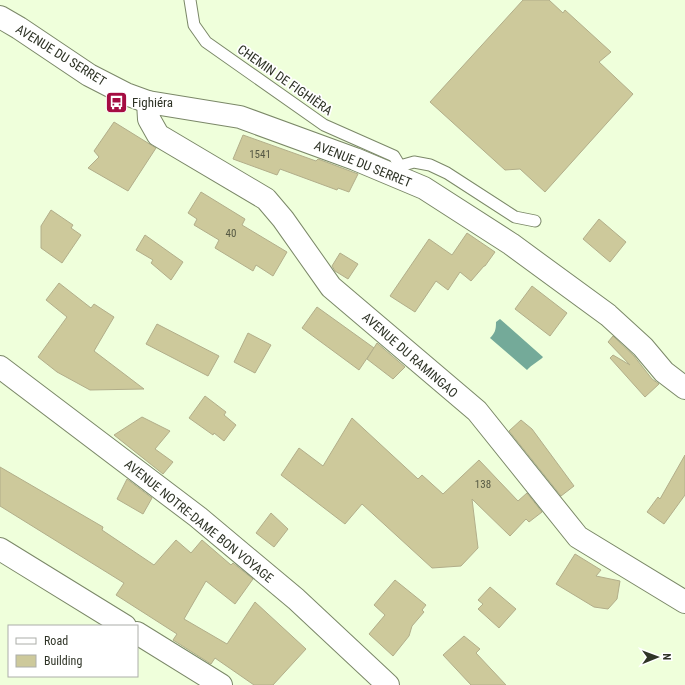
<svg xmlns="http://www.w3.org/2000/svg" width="685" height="685" font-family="'Roboto Condensed',sans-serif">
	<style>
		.water { fill: #74aa99 }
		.building { fill: #cdc99b; stroke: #b2ae8a }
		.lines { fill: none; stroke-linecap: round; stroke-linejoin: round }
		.service-casing { stroke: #7b8868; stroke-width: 13 }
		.minor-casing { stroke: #7b8868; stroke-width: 24 }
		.tertiary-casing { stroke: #7b8868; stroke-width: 24 }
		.primary-casing { stroke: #7b8868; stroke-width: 24 }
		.service { stroke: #fff; stroke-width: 11 }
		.minor { stroke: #fff; stroke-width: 22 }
		.tertiary { stroke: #fff; stroke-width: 22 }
		.primary { stroke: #fff; stroke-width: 22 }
		.labels { text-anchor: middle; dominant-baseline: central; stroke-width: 3.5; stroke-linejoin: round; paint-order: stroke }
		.number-label { font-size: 11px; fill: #565944 }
		.street-label { font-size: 13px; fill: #2f3427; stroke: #fff }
		.poi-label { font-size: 13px; fill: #2f3427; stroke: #fff; text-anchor: start }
	</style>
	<rect width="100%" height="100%" fill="#efffdb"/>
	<path class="water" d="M500,319l43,38c-2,3 -12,8 -16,13l-37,-32c5,-5 6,-8 6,-16z"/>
	<g class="building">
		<polygon points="523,0 549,0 563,13 565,10 611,52 599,62 633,94 545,192 520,169 505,170 430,102"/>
		<polygon points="114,122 156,148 128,191 88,168 99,157 94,151"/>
		<polygon points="243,135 316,161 318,159 358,174 349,192 338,188 337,190 280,169 277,175 233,159"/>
		<polygon points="201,192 245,219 242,225 287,252 273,276 256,265 253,271 215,248 219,240 194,225 197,219 188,213"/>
		<polygon points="51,210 73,225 71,228 81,235 62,263 41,248 41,226"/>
		<polygon points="599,219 626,242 610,262 583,239"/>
		<polygon points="467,233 495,252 485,266 484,266 471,281 460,272 448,290 436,281 415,312 390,296 429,239 452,255"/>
		<polygon points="145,235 183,262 171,280 151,263 153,260 136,250"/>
		<polygon points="340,253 358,264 348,279 335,271 332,266"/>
		<polygon points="59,283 91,308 94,304 114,317 94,351 144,389 90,390 57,372 38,357 67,317 46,300"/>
		<polygon points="532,286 567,313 550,336 515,309"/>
		<polygon points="317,307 374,348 359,370 302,328"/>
		<polygon points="157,324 219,356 208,376 146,344"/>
		<polygon points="248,333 271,345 255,373 234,362"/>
		<polygon points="613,336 634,356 652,379 659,384 645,397 610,358 613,355 630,365 608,342"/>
		<polygon points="377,343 405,367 393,379 367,359"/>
		<polygon points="205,396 226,412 224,415 236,425 224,441 214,433 213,435 189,418"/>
		<polygon points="142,417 170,431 155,449 173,462 163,474 114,435"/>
		<polygon points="352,418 418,479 422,475 443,494 479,460 518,501 527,493 542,512 529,522 526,519 510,536 472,499 478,548 461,566 432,568 362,504 345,524 281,475 299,448 323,466"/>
		<polygon points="521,420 532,429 574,486 561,496 509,431"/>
		<polygon points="685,455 685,495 664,524 647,512 658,497 660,499"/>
		<polygon points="0,467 103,527 102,530 154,565 176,540 191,553 202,540 231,565 233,563 253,579 235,604 206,581 184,619 227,644 255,602 306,649 273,685 254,685 215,658 211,664 173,640 177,634 116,595 124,583 0,506"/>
		<polygon points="127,479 152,498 143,514 117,499"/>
		<polygon points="271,513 288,529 274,547 256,533"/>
		<polygon points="575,554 601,570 596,576 620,581 617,599 608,609 594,607 556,584"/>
		<polygon points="395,580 426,605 422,610 424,612 412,626 409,636 393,656 369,634 385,615 374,605"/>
		<polygon points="490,587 516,609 499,628 478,609 483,604 478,600"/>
		<polygon points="464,636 480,649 476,653 506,685 471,685 443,655"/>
	</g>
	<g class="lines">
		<defs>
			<g id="service">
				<polyline points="190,0 194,25 206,42 324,125 394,156 400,166 396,176"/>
				<polyline points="400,166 414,162 430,165 447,173 515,217 535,221"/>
			</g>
			<polyline id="minor" points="148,102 149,119 158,135 266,199 283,219 331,287 477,411 578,537 685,602"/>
			<polyline id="tertiary" points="0,17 19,28 89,75 126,94 148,102 240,117 355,159 424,188 511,244 608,315 643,347 664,372 685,388"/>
			<g id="primary">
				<polyline points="0,367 198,517 296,599 388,685"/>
				<polyline points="0,549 125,626"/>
				<polyline points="137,633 221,685"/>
			</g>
		</defs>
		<use href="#service" class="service-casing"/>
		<use href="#minor" class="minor-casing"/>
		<use href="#tertiary" class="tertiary-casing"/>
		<use href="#primary" class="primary-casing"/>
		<use href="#service" class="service"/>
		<use href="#minor" class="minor"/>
		<use href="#tertiary" class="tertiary"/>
		<use href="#primary" class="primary"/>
	</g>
	<defs>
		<symbol id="bus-square" viewBox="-11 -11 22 22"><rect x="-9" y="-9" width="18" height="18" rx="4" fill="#a50c42" stroke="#fff"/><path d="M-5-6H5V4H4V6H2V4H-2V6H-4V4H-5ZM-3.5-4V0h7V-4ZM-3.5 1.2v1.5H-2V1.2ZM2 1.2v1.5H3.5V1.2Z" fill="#fff"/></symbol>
	</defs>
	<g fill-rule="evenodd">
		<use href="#bus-square" x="104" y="90" width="25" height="25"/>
	</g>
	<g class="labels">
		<g class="number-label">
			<text x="260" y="154">1541</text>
			<text x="231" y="233">40</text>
			<text x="483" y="484">138</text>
		</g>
		<g class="street-label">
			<text transform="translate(61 55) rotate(32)">AVENUE DU SERRET</text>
			<text transform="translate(285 80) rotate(35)">CHEMIN DE FIGHIÈRA</text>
			<text transform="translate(363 164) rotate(22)">AVENUE DU SERRET</text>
			<text transform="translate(410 355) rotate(41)">AVENUE DU RAMINGAO</text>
			<text transform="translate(199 521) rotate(39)">AVENUE NOTRE-DAME BON VOYAGE</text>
		</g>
		<g class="poi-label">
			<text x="132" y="102">Fighiéra</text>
		</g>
	</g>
	<rect x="8" y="625" width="130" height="52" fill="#ffffff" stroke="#acaea9"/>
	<rect x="16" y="638" width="20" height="6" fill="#ffffff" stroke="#acaea9"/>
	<text x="44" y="645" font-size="12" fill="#2f3427">Road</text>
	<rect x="16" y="655" width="20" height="12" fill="#cdc99b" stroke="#acaea9"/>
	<text x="44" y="665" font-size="12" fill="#2f3427">Building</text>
	<g transform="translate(657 657) rotate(89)" stroke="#ffffff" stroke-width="3" paint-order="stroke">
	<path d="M0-3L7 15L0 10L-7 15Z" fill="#2f3427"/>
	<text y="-6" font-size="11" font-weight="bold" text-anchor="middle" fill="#2f3427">N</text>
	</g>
</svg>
